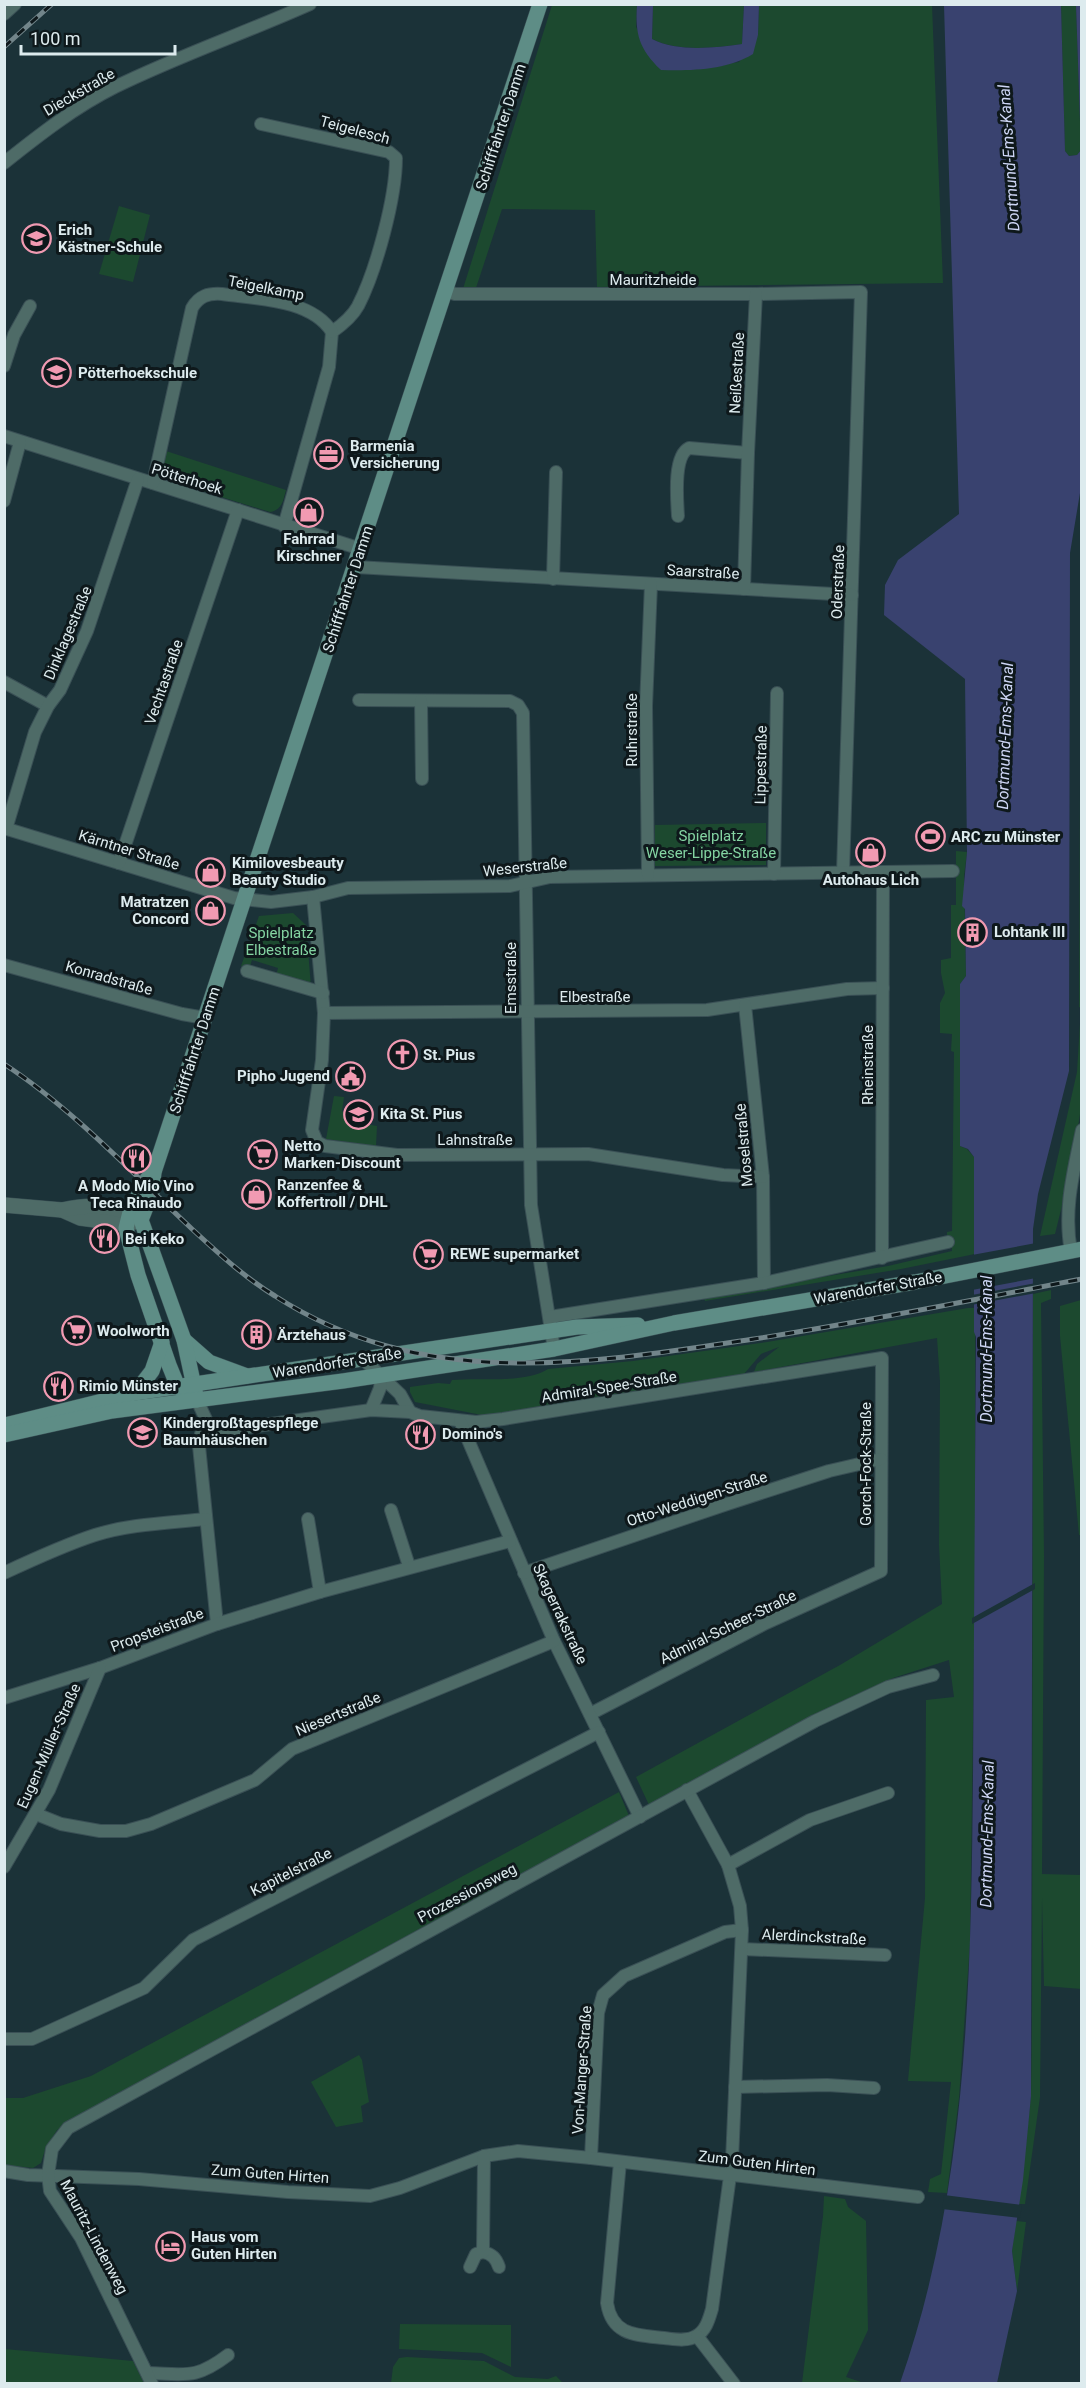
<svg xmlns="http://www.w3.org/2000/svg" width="1086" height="2388" font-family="Roboto,sans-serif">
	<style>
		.green { fill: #1c492f }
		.water { fill: #39426f }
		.pier { fill: #1b3238 }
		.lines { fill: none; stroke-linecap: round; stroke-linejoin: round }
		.minor-casing { stroke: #3a5055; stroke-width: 14 }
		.tertiary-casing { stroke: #3a5055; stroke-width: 16 }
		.secondary-casing { stroke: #3a5055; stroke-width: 16 }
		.minor { stroke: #4e6b67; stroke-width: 12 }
		.tertiary { stroke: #4e6b67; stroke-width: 15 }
		.secondary { stroke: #5e8d86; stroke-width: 15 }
		.rail-casing { stroke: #72858a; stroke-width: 5 }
		.rail { stroke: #0e181b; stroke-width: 3; stroke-dasharray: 9; stroke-linecap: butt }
		.labels { text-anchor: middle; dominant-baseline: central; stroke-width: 6; stroke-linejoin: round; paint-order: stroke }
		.street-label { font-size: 15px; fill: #ddebee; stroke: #0e181b }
		.poi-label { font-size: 15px; font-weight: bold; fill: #ddebee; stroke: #0e181b; text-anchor: start }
		.park-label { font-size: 15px; fill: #84d4a2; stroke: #0e181b }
		.water-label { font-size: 16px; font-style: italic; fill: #ced6f5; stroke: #0e181b }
	</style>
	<rect width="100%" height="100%" fill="#1b3238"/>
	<g class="green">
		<polygon points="552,5 637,5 636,27 661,70 687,70 739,62 758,35 759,5 932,5 943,283 597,287 595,210 502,209 475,291 462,292"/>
		<path d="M653,5h91l-2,39c-28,4 -64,8 -90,-5z"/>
		<polygon points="1061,5 1076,5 1081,150 1077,155 1069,156 1065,151"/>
		<polygon points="119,206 150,215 133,282 99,274"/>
		<path d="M166,451l120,39c-3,11 -4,20 -16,22l-100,-31 -7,-10z"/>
		<polygon points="1081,553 1081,1008 1079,1007"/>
		<polygon points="766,823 766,865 655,866 655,825"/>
		<polygon points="956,851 967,852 964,876 966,976 960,984 960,1146 967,1149 974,1157 975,1254 901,1269 705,1301 704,1297 888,1266 952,1251 951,1240 947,1240 947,1232 952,1231 954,1052 951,1051 952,1034 940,1033 940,1003 945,993 941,973 941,960 951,958 951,905 956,905"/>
		<polygon points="293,913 306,925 311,987 276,976 278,968 252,960 249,969 241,966 259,916"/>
		<polygon points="1080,1023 1081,1107 1073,1161 1055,1234 1040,1236 1077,1072"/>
		<polygon points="334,1096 344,1097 342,1111 353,1122 377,1126 376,1146 326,1139"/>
		<polygon points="1051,1290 1051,1299 1041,1303 1044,1556 1042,1874 1081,1875 1082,1989 1044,1986 1042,1898 1040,2097 1025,2204 1019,2204 1031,2096 1032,2021 1033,1294"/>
		<polygon points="1081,1300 1082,1535 1079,1535 1060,1336 1060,1306"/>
		<path d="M968,1308h7v267l-5,368 -11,155 -12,95 -19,-1 2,-13 11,-5 10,-92 -43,-1 17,-183 1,-198 28,-3 -5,-37 -56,18 -244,127 -13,-28 204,-112 102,-61 -3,-59 1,-163 -3,-44 -183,34 3,-8 22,-17 -18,7 -17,20 -54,11 -203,31 -72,-14 -5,-10v-5l28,-4 12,1 2,-4c29,-3 73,4 96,-11l85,-8 134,-19z"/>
		<polygon points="619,1792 629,1816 57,2130 45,2150 41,2163 33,2168 5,2165 4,2098 23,2098 91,2076"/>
		<polygon points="359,2055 362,2060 369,2102 361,2106 363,2122 336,2127 311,2082"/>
		<polygon points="824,2196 845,2199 848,2207 866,2221 868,2330 846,2377 864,2383 802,2383 823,2216"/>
		<polygon points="1016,2221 1026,2222 1017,2291 1012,2251"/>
		<polygon points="400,2324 511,2325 511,2367 482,2353 399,2349"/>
		<polygon points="5,2349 133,2361 144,2383 5,2383"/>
		<polygon points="407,2357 484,2361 515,2377 548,2379 556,2376 563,2383 391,2383 393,2367 399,2358"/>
	</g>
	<g class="water">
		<path d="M637,5h16l-1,34c25,13 62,9 90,5l2,-39h15l-1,30 -5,19c-26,16 -62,17 -92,16 -22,-21 -26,-36 -24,-65z"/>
		<path d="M944,5h117l4,146 4,5 8,-1 4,-5 -5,-145h5l1,476 -12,72 -1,518 -31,123 -5,35 -2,867 -8,84 -11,71 5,40 -20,92h-97c68,-193 71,-403 73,-607 1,-146 2,-292 3,-439l-2,-5v-175l-6,-8 -8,-3v-162l6,-8 -1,-67 -3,-3 5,-54 -2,-173 -81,-64 1,-30 13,-25 61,-46z"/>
	</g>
	<g class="pier">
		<polygon points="1036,1243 1036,1278 972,1290 972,1255"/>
		<polygon points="1036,1283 1036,1293 971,1305 972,1295"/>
		<polygon points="1035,1583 1035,1589 972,1624 972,1618"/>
		<polygon points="944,2195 1022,2205 1020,2218 942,2209"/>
	</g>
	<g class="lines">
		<defs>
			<g id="minor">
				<polyline points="4,14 15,4"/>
				<path d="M261,124l128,28 7,6c0,40 -20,113 -38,148 -6,11 -16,19 -26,26l-3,35 -45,159"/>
				<path d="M4,163c35,-28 71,-56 111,-76 63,-31 130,-54 195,-83"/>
				<polyline points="446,291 455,294 756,294 861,292 843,873"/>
				<polyline points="4,366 14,335 30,306"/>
				<polyline points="4,436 361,549"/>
				<path d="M153,483l39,-175c7,-12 16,-15 30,-14 35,5 89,5 110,38"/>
				<polyline points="4,501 20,442"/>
				<path d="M678,516c-1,-17 -5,-60 11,-68l59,5"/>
				<polyline points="356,567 852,595"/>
				<polyline points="553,579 556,472"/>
				<polyline points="744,589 748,453 756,294"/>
				<polyline points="4,682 48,706"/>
				<polyline points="359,700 510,701 518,705 523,713 531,1205 554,1349"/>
				<polyline points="421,701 422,779"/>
				<polyline points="4,828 234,898 271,902 313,897 348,888 510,886 550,877 953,871"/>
				<polyline points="6,829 35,732 48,706 60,690 87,631 138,479"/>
				<polyline points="119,863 238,510"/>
				<polyline points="774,874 777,693"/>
				<polyline points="648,875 646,706 651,584"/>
				<polyline points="313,897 324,1013 707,1010 847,989 883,988"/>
				<polyline points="4,965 182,1014 205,1018"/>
				<polyline points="247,971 323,993"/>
				<polyline points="745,1005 763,1177 764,1283"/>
				<polyline points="324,1013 322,1060 312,1130 317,1142 325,1146 397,1155 588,1154 723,1175 763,1177"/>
				<path d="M1071,1251c-8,-41 3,-81 11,-121"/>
				<polyline points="882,1258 883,873"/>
				<polyline points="550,1317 764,1283 948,1242"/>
				<polyline points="364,1360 400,1394 410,1412"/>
				<polyline points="197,1400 209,1426 221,1431 371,1410 410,1412 420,1416 476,1422 503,1419 882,1358 881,1571 766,1623 590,1714"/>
				<polyline points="371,1410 380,1388 381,1376"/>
				<polyline points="460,1421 554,1641 640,1817"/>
				<polyline points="209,1426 201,1434 199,1446 217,1624"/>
				<polyline points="391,1510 409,1566"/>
				<polyline points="308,1519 320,1592"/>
				<path d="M4,1573c30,-14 60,-28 91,-38 35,-11 74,-12 111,-16"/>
				<polyline points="524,1573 724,1505 829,1471 881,1459"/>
				<polyline points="4,1698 100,1668 217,1624 320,1592 510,1541"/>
				<polyline points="36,1814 61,1824 100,1831 126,1831 151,1824 255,1780 292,1749 554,1641"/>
				<polyline points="728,1865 810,1820 888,1793"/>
				<polyline points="4,1867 49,1790 100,1668"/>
				<polyline points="742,1949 885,1955"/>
				<polyline points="4,2039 32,2039 144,1988 193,1940 599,1732"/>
				<polyline points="735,2087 827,2085 874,2088"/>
				<polyline points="591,2158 598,2013 603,1995 624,1976 725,1932 742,1930"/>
				<path d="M620,2162l-13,141c5,33 30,32 57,35 10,1 23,4 32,-2 10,-5 13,-17 16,-27l20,-148 10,-231 -2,-24 -12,-41 -41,-75"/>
				<polyline points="4,2171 28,2175 139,2179 288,2192 370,2196 400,2188 484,2156 518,2151 591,2158 918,2197"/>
				<path d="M483,2252c9,2 13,6 16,15"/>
				<polyline points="470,2267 476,2254 483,2252 484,2156"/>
				<polyline points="697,2336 734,2384"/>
				<path d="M147,2373c39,1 48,7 81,-18"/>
				<polyline points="152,2384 81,2238 50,2191 48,2175 52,2149 68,2128 815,1721 888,1687 933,1675"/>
			</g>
			<g id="tertiary">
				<polyline points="4,1205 62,1210 80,1218 126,1224 138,1221"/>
				<path d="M62,1210c27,-6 56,-6 79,10"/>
			</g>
			<g id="secondary">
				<polyline points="154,1172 147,1179 130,1212 126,1228 138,1275 169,1365 178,1387 185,1392"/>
				<polyline points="184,1340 209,1362 247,1376"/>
				<polyline points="135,1393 152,1371 162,1342"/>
				<polyline points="197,1400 184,1340 141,1220 152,1192 154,1172 540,4"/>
				<polyline points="5,1425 135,1393 577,1327 638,1325"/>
				<polyline points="4,1435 112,1411 343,1381 554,1349 674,1323 915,1282 1082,1249"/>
			</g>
		</defs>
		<use href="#minor" class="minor-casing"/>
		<use href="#tertiary" class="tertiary-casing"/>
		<use href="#secondary" class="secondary-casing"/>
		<use href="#minor" class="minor"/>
		<use href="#tertiary" class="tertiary"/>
		<use href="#secondary" class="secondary"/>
		<defs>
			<g id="rail">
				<polyline points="4,47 52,4"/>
				<path d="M4,1064c68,44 129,110 188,165 26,24 52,48 83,67 149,96 314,68 479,43 110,-17 218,-39 328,-60"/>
			</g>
		</defs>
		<use href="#rail" class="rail-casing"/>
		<use href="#rail" class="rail"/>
	</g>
	<defs>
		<symbol id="school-ring" viewBox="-11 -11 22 22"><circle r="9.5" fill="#0e181b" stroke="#f19ab2" stroke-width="1.5"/><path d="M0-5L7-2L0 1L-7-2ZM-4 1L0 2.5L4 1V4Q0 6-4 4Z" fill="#f19ab2"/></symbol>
		<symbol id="office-ring" viewBox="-11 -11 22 22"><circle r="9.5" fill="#0e181b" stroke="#f19ab2" stroke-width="1.5"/><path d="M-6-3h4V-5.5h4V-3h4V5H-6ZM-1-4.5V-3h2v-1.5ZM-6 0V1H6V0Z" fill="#f19ab2"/></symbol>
		<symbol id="shop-ring" viewBox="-11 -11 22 22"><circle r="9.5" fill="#0e181b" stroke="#f19ab2" stroke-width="1.5"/><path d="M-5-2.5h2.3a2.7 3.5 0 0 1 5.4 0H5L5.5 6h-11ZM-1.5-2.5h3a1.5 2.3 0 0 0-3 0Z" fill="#f19ab2"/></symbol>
		<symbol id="stadium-ring" viewBox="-11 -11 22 22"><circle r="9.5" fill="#0e181b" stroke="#f19ab2" stroke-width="1.5"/><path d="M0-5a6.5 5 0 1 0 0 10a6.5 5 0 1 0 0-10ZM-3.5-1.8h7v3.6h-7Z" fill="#f19ab2"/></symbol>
		<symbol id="building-ring" viewBox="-11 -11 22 22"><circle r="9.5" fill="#0e181b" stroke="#f19ab2" stroke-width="1.5"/><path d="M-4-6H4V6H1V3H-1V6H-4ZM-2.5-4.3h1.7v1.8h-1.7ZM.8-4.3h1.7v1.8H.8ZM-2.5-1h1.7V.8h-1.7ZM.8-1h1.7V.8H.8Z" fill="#f19ab2"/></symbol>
		<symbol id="church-ring" viewBox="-11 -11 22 22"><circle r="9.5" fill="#0e181b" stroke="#f19ab2" stroke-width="1.5"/><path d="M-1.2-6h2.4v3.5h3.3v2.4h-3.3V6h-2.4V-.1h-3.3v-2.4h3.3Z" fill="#f19ab2"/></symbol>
		<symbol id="civic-ring" viewBox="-11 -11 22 22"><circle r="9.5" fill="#0e181b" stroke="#f19ab2" stroke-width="1.5"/><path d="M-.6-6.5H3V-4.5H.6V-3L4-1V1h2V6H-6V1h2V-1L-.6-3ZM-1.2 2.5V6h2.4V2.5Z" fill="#f19ab2"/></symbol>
		<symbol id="supermarket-ring" viewBox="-11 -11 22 22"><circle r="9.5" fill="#0e181b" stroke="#f19ab2" stroke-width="1.5"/><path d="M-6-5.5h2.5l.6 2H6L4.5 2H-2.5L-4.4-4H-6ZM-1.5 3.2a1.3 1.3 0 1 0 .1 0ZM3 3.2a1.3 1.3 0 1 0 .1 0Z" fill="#f19ab2"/></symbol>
		<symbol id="restaurant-ring" viewBox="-11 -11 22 22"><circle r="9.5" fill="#0e181b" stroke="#f19ab2" stroke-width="1.5"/><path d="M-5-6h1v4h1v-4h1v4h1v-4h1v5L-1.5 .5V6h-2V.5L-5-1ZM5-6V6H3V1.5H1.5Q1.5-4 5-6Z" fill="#f19ab2"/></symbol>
		<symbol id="hotel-ring" viewBox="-11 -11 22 22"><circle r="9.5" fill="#0e181b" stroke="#f19ab2" stroke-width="1.5"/><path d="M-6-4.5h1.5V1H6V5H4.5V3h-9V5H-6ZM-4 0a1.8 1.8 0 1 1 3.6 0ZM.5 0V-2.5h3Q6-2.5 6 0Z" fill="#f19ab2"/></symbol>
	</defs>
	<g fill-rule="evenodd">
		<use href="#school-ring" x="20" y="222" width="33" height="33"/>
		<use href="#school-ring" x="40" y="356" width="33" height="33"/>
		<use href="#office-ring" x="312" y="438" width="33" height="33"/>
		<use href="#shop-ring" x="292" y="496" width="33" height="33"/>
		<use href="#stadium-ring" x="914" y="820" width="33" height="33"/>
		<use href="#shop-ring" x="854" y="836" width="33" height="33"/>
		<use href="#shop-ring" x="194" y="856" width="33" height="33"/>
		<use href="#shop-ring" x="194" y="894" width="33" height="33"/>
		<use href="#building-ring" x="956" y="916" width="33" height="33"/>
		<use href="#church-ring" x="386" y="1038" width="33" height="33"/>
		<use href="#civic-ring" x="334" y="1060" width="33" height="33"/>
		<use href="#school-ring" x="342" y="1098" width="33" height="33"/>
		<use href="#supermarket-ring" x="246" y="1138" width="33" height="33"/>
		<use href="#restaurant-ring" x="120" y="1142" width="33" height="33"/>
		<use href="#shop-ring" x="240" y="1178" width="33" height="33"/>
		<use href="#restaurant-ring" x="88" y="1222" width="33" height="33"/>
		<use href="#supermarket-ring" x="412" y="1238" width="33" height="33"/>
		<use href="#supermarket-ring" x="60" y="1314" width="33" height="33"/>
		<use href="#building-ring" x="240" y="1318" width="33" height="33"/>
		<use href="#restaurant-ring" x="42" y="1370" width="33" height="33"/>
		<use href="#school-ring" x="126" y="1416" width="33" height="33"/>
		<use href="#restaurant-ring" x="404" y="1418" width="33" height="33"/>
		<use href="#hotel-ring" x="154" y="2230" width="33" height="33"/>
	</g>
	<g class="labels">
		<g class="street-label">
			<text transform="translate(79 92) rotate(-30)">Dieckstraße</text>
			<text transform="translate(501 127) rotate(-72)">Schifffahrter Damm</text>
			<text transform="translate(355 130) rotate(15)">Teigelesch</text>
			<text x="653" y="280">Mauritzheide</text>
			<text transform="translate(266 288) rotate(11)">Teigelkamp</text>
			<text transform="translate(737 373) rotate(-87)">Neißestraße</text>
			<text transform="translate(187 479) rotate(17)">Pötterhoek</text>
			<text transform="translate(703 572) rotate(3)">Saarstraße</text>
			<text transform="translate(838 582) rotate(-88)">Oderstraße</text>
			<text transform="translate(348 589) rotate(-72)">Schifffahrter Damm</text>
			<text transform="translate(68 633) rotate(-67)">Dinklagestraße</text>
			<text transform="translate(164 682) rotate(-71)">Vechtastraße</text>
			<text transform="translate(632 730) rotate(-90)">Ruhrstraße</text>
			<text transform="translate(761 765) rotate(-89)">Lippestraße</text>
			<text transform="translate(129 850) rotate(17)">Kärntner Straße</text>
			<text transform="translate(525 867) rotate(-6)">Weserstraße</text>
			<text transform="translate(109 978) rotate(16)">Konradstraße</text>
			<text transform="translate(511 978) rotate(-90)">Emsstraße</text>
			<text x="595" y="997">Elbestraße</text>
			<text transform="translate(195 1050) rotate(-72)">Schifffahrter Damm</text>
			<text transform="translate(868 1065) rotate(-90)">Rheinstraße</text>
			<text x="475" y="1140">Lahnstraße</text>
			<text transform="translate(744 1145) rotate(-95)">Moselstraße</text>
			<text transform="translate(878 1288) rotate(-10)">Warendorfer Straße</text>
			<text transform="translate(337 1363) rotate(-9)">Warendorfer Straße</text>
			<text transform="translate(609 1387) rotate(-9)">Admiral-Spee-Straße</text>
			<text transform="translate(866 1464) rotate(-90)">Gorch-Fock-Straße</text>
			<text transform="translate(697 1499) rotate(-18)">Otto-Weddigen-Straße</text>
			<text transform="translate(560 1614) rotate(65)">Skagerrakstraße</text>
			<text transform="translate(728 1627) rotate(-26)">Admiral-Scheer-Straße</text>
			<text transform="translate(157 1630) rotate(-21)">Propsteistraße</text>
			<text transform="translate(338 1714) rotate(-23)">Niesertstraße</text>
			<text transform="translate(49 1746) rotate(-66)">Eugen-Müller-Straße</text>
			<text transform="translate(291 1872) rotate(-27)">Kapitelstraße</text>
			<text transform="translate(467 1893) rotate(-28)">Prozessionsweg</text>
			<text transform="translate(814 1937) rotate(3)">Alerdinckstraße</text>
			<text transform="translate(582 2070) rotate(-86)">Von-Manger-Straße</text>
			<text transform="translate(757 2163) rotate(7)">Zum Guten Hirten</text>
			<text transform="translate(270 2174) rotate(4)">Zum Guten Hirten</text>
			<text transform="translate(94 2237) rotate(62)">Mauritz-Lindenweg</text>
		</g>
		<g class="poi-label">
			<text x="58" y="230">Erich<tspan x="58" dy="17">Kästner-Schule</tspan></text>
			<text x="78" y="373">Pötterhoekschule</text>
			<text x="350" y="446">Barmenia<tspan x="350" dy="17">Versicherung</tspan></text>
			<text x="309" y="539" text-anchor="middle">Fahrrad<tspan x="309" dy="17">Kirschner</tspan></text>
			<text x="951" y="837">ARC zu Münster</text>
			<text x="232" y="863">Kimilovesbeauty<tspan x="232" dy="17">Beauty Studio</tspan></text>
			<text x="871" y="880" text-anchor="middle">Autohaus Lich</text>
			<text x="189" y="902" text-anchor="end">Matratzen<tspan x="189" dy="17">Concord</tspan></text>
			<text x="994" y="932">Lohtank III</text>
			<text x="423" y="1055">St. Pius</text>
			<text x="330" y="1076" text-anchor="end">Pipho Jugend</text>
			<text x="380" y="1114">Kita St. Pius</text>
			<text x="284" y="1146">Netto<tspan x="284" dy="17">Marken-Discount</tspan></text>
			<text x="277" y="1185">Ranzenfee &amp;<tspan x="277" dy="17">Koffertroll / DHL</tspan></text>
			<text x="136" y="1186" text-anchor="middle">A Modo Mio Vino<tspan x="136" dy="17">Teca Rinaudo</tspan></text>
			<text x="125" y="1239">Bei Keko</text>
			<text x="450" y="1254">REWE supermarket</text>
			<text x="97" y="1331">Woolworth</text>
			<text x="277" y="1335">Ärztehaus</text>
			<text x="79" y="1386">Rimio Münster</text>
			<text x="163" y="1423">Kindergroßtagespflege<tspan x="163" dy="17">Baumhäuschen</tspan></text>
			<text x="442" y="1434">Domino's</text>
			<text x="191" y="2237">Haus vom<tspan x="191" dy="17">Guten Hirten</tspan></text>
		</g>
		<g class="park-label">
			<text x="711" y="836">Spielplatz<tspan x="711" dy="17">Weser-Lippe-Straße</tspan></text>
			<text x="281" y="933">Spielplatz<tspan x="281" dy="17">Elbestraße</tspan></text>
		</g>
		<g class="water-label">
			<text transform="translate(1009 158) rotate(-94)">Dortmund-Ems-Kanal</text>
			<text transform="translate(1005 736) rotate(-88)">Dortmund-Ems-Kanal</text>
			<text transform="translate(986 1349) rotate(-90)">Dortmund-Ems-Kanal</text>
			<text transform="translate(987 1834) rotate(-89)">Dortmund-Ems-Kanal</text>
		</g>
	</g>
	<rect width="1086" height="2388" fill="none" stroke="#ddebee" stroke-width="12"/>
	<path d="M21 45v9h154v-9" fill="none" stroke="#ddebee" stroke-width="3"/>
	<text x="30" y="45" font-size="18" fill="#ddebee" stroke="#0e181b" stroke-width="4.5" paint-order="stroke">100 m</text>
</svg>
